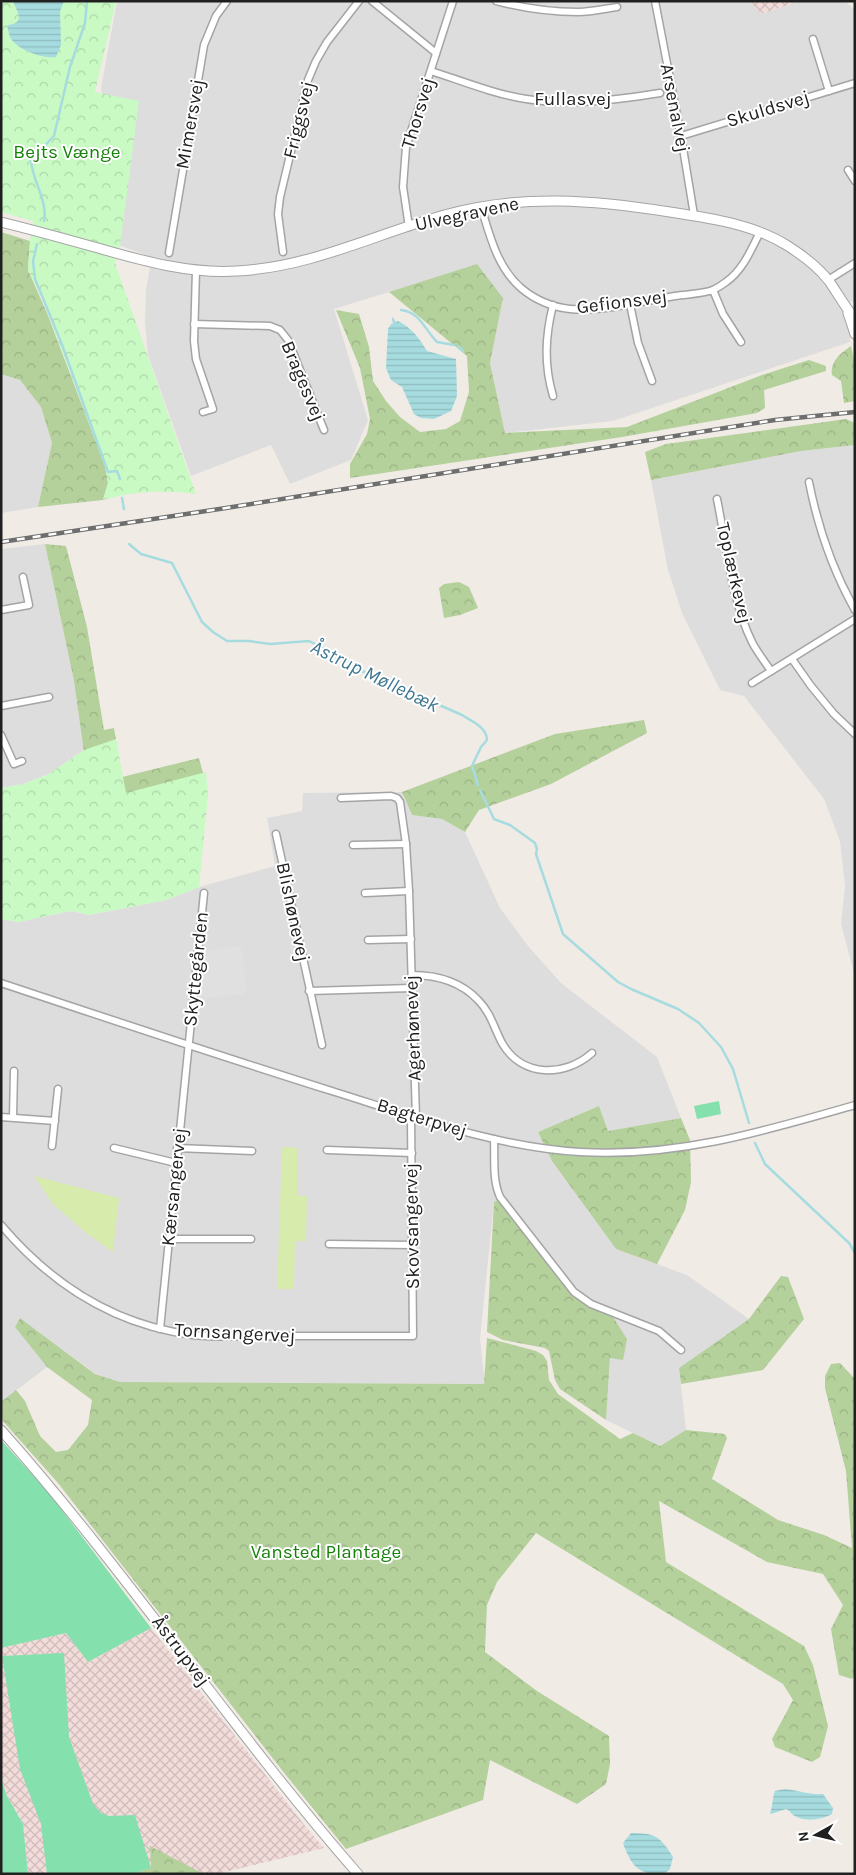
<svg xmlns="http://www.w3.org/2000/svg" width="856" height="1875" font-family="Karla,sans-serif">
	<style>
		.residential { fill: #dedddd }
		.military { fill: url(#military-cross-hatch) }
		.grass { fill: #d6ebac }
		.forest { fill: url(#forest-crowns) }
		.park { fill: url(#park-crowns) }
		.pitch { fill: #84e0ac }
		.parking { fill: #e0e0e0 }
		.water { fill: url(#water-rules) }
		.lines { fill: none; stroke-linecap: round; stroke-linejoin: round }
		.stream { stroke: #a6dcdf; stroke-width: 2.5 }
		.minor-casing { stroke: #a4a4a4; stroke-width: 9 }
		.tertiary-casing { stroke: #a4a4a4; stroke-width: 11 }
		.minor { stroke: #fff; stroke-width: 6 }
		.tertiary { stroke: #fff; stroke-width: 9 }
		.rail-casing { stroke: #6e6e6e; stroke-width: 4.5 }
		.rail { stroke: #fff; stroke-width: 2.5; stroke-dasharray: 8; stroke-linecap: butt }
		.labels { text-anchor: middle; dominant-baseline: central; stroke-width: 4; stroke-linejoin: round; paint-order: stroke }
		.street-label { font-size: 19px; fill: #202020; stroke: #fff }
		.park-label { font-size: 19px; fill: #16820a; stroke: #fff }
		.water-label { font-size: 20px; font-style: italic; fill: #3f7792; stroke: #fff }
	</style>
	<defs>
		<pattern id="military-cross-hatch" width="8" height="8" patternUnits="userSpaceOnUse" patternTransform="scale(1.25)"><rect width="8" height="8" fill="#f2dcda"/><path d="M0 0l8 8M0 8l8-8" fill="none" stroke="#cfbcbb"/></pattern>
		<pattern id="forest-crowns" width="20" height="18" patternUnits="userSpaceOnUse" patternTransform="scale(1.25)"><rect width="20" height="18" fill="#b4d09b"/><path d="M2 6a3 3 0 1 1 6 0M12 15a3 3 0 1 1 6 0" fill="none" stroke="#9ab285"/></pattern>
		<pattern id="park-crowns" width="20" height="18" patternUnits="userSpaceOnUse" patternTransform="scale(1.25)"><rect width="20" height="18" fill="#c9fac4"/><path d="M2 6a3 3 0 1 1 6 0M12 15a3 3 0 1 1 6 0" fill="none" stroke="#acd6a8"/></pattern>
		<pattern id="water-rules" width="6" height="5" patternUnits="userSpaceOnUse" patternTransform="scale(1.25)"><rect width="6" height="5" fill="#a6dcdf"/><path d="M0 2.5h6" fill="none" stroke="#8fbcbf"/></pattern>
	</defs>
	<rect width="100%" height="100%" fill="#f1ebe6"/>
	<g class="residential">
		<polygon points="117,1 750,1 761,14 799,1 845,1 855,10 855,301 849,302 850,342 613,421 505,433 490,363 503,298 477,265 334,309 368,420 351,460 290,484 271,445 191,476 148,355 145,322 146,289 152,257 118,245 101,88"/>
		<polygon points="1,374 20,380 41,407 52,443 38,507 1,513"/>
		<polygon points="855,445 855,977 841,924 845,886 840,841 824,799 744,696 720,690 682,613 668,570 651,480 801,451"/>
		<polygon points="45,544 74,681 84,750 47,775 23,784 1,788 1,549"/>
		<polygon points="402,792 412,815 442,819 465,832 500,908 528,946 561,983 657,1057 681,1118 608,1131 599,1106 538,1132 552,1161 616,1249 687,1275 749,1319 679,1368 686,1430 660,1446 606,1420 613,1317 585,1304 569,1292 499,1199 494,1202 480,1339 485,1384 120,1382 96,1374 20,1318 15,1327 47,1367 1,1402 1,919 18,922 71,911 90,915 166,900 199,887 275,866 267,818 302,811 303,793"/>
	</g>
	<g class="military">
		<polygon points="750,1 799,1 761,14"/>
		<polygon points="151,1628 306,1827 324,1848 217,1874 28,1874 23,1824 7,1796 1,1779 1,1648 66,1633 88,1662"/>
	</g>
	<g class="grass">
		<polygon points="282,1147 298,1148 297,1196 307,1196 306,1241 295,1241 294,1289 277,1289"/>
		<polygon points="34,1176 119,1198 113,1252 85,1232 53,1204"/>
	</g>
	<g class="forest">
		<polygon points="1,232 30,241 28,270 47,313 105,466 108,483 103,500 38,507 52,443 41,407 20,380 1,374"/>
		<polygon points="477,264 503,298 490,363 505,433 627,427 762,375 809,360 826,366 826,371 764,390 765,408 757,413 622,437 350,478 350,464 367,434 370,419 360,368 336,310 359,314 369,347 373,381 386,401 400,417 420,432 446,429 460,421 469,392 467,356 389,292"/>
		<path d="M851,346l4,19v36l-11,2 -3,-22 -9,-6c-2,-14 9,-22 19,-29z"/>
		<polygon points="846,419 855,423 855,445 801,451 651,480 645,452 666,444"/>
		<polygon points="45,544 66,546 87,627 104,730 114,728 122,777 199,758 204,777 94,823 74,681"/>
		<polygon points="459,582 469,587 478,608 460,615 444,618 439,588 444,584"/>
		<polygon points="644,720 647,733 551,784 479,810 465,832 442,819 412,815 402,792 555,734"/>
		<polygon points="599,1106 608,1131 681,1118 690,1140 691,1182 685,1210 657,1264 616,1249 552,1161 538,1132"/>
		<polygon points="499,1199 569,1292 585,1304 613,1317 627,1339 623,1360 610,1358 606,1420 560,1389 555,1380 549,1351 545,1348 503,1340 487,1332 494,1202"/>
		<polygon points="781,1276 788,1277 804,1319 763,1370 681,1384 679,1368 749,1319"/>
		<polygon points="20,1318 95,1374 120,1382 484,1384 487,1338 536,1351 543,1355 547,1361 549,1380 558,1394 620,1439 633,1433 660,1446 686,1430 725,1434 727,1438 712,1479 778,1520 824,1535 852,1548 846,1471 825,1388 825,1376 831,1364 840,1363 855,1379 855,1676 852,1679 839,1675 831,1629 843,1605 823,1574 767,1562 659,1501 666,1562 804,1646 813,1665 828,1726 820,1757 812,1762 775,1747 772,1739 793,1700 783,1684 536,1533 497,1582 487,1605 485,1652 537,1691 609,1736 610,1764 606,1784 577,1804 490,1760 483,1800 346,1849 285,1774 58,1483 1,1419 1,1402 16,1390 25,1401 40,1436 56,1452 68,1450 88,1425 92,1400 47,1367 15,1327"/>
		<polygon points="150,1846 204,1874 132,1874 151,1868"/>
	</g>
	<g class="park">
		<path d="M1,1h115l-21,91 44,9 -19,145 -5,17 81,231c-32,-4 -62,-3 -93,6l5,-17 -3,-17 -61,-163 -16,-33 2,-29 3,-20 -32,-9z"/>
		<polygon points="116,739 126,793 206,772 208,796 199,887 166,900 89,915 71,911 18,922 1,919 1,788 23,784 47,775 84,750"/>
	</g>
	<g class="pitch">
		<polygon points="719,1101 721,1114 697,1119 694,1106"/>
		<polygon points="1,1440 49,1493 151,1628 88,1662 66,1633 1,1648"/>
		<polygon points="64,1653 69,1737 93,1804 101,1813 109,1816 135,1815 151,1868 132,1874 47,1874 41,1824 20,1769 2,1656"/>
		<polygon points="1,1779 7,1796 23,1824 28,1874 1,1874"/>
	</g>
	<polygon class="parking" points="237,946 242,950 247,989 243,994 198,999 203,951"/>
	<g class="water">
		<path d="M13,1h51l-4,10 1,34 -5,12c-13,2 -39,-7 -46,-20 -1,-3 -2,-8 -3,-11 2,-2 5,-1 8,-3 9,-4 0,-15 -2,-22z"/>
		<path d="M398,321c14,7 21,17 29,30l29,8 1,37 -6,15 -17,8 -13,-1 -7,-4 -12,-27 -11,-7 -5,-12 2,-39 3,-5z"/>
		<path d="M785,1789c12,1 25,6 38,5l10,14 -1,6c-11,6 -29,9 -40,0 -2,-2 -3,-4 -6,-5l-15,5 -1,-1c3,-7 2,-15 5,-22z"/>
		<path d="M631,1833c24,0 29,3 42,24l-3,12c-5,5 -8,5 -14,5 -20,0 -27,-14 -33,-31z"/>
	</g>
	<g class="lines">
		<g class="stream">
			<path d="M44,221c4,-21 -12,-40 -13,-61l23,-24 16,-69 15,-44 2,-22"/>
			<polyline points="37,244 33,261 35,279 61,342 108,472 117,471 120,479"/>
			<path d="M401,310c19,2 24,20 36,32l17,3"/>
			<polyline points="393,319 394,322"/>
			<polyline points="458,346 463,351"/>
			<polyline points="122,498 124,509"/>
			<path d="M129,544l12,10 31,9 30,59 11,10 14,9h22l21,3 39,-3 36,18 12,10 105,46c9,6 25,12 25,25l-6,7 -9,19 6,19"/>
			<polyline points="480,790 494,819 510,825 535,843 537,849 536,854 563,934 618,982 631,989 678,1009 699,1023 721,1047 733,1069 749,1123"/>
			<polyline points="755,1143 765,1164 849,1243 855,1253"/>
		</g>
		<defs>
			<g id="minor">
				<polyline points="372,1 436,53"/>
				<path d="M496,1c27,7 54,11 82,11 12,0 26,-3 39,-5"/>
				<polyline points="655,1 681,136 694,215"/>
				<polyline points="813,39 829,91"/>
				<path d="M431,71c31,10 63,23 95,28 44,7 90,1 134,-6"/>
				<polyline points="681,136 855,83"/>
				<polyline points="848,170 855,181"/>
				<path d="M481,207c9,29 16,60 40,81 13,11 31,19 49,21 31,3 74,-8 105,-13 12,-2 27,-2 38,-6 4,-2 9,-5 13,-8 17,-12 25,-32 34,-50"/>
				<polyline points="409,227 403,187 406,147 453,1"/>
				<polyline points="283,252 278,214 280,197 308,80 316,61 327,42 359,1"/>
				<polyline points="169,253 204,45 216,16 227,1"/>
				<polyline points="196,270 194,341 196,359 213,409 203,412"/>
				<polyline points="828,280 855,263"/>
				<polyline points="713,290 723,314 741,342"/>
				<polyline points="630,304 638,343 652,381"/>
				<path d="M553,305c-8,32 -9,60 0,91"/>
				<polyline points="194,324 270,326 280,330 288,340 324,430"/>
				<path d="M809,482c9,46 23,87 46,128"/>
				<path d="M717,499c9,44 15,103 35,143 5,10 13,20 19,29"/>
				<polyline points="1,610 29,605 23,577"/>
				<polyline points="792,659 811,686 834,714 855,734"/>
				<polyline points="752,683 855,619"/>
				<polyline points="1,706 49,697"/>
				<polyline points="1,735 14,764 22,761"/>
				<polyline points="341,798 391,796 397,798 400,802 406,844 409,891 416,1118"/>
				<polyline points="276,834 322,1045"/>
				<polyline points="353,845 406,844"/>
				<polyline points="365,893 409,891"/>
				<polyline points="368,940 411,939"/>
				<path d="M412,975c25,0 48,6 66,25 13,13 16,28 24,43 20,35 63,34 90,10"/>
				<path d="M1,983c111,37 222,74 334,109 80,25 161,55 245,60 95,6 185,-21 275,-47"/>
				<polyline points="309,991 412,988"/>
				<polyline points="1,1117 55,1121"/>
				<polyline points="13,1117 14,1071"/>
				<path d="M494,1139c1,20 -2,40 6,58l74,95 17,12 68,27 22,19"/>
				<polyline points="52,1146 58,1089"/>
				<polyline points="114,1148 176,1163"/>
				<polyline points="177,1148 252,1151"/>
				<polyline points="327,1150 412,1153"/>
				<path d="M1,1225c51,60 113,100 192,110 30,3 61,1 91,1 43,0 86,0 129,0l-2,-220"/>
				<polyline points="168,1239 251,1239"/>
				<polyline points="329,1244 412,1245"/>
				<polyline points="160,1329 204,893"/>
			</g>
			<g id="tertiary">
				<path d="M1,222c33,8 65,17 97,26 45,13 92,26 139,23 76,-4 140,-38 211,-57 75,-20 146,-14 222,-2 40,6 83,12 118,34 14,9 31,22 41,35 9,13 16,26 26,38"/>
				<polyline points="848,313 855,334"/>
				<path d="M1,1430c126,142 232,301 357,444"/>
			</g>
		</defs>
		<use href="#minor" class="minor-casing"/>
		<use href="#tertiary" class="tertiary-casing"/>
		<use href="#minor" class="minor"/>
		<use href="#tertiary" class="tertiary"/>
		<defs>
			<polyline id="rail" points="1,542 226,508 775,420 855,412"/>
		</defs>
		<use href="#rail" class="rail-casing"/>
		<use href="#rail" class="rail"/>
	</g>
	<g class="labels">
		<g class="street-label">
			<text x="573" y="99">Fullasvej</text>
			<text transform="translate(675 108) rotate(79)">Arsenalvej</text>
			<text transform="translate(768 109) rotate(-17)">Skuldsvej</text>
			<text transform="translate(418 113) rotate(-73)">Thorsvej</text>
			<text transform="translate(299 120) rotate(-76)">Friggsvej</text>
			<text transform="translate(190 124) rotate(-80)">Mimersvej</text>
			<text transform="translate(467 214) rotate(-12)">Ulvegravene</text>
			<text transform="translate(622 302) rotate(-7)">Gefionsvej</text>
			<text transform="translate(303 381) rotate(67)">Bragesvej</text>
			<text transform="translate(734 573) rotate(77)">Toplærkevej</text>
			<text transform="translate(293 912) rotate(78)">Blishønevej</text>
			<text transform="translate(196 969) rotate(-84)">Skyttegården</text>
			<text transform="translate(413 1028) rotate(-92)">Agerhønevej</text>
			<text transform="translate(422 1118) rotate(17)">Bagterpvej</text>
			<text transform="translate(174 1187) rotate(-84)">Kærsangervej</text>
			<text transform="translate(412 1226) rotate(-91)">Skovsangervej</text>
			<text transform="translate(235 1333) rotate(3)">Tornsangervej</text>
			<text transform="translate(181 1651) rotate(53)">Åstrupvej</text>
		</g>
		<g class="park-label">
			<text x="67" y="152">Bejts Vænge</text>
			<text x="326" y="1552">Vansted Plantage</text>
		</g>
		<g class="water-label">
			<text transform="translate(375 676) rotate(26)">Åstrup Møllebæk</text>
		</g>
	</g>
	<rect width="856" height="1875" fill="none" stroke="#202020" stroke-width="5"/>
	<g transform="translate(816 1835) rotate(262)" stroke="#ffffff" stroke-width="4" paint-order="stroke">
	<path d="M0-4L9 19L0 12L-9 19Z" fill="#202020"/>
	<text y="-8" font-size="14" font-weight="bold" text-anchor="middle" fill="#202020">N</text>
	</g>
</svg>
